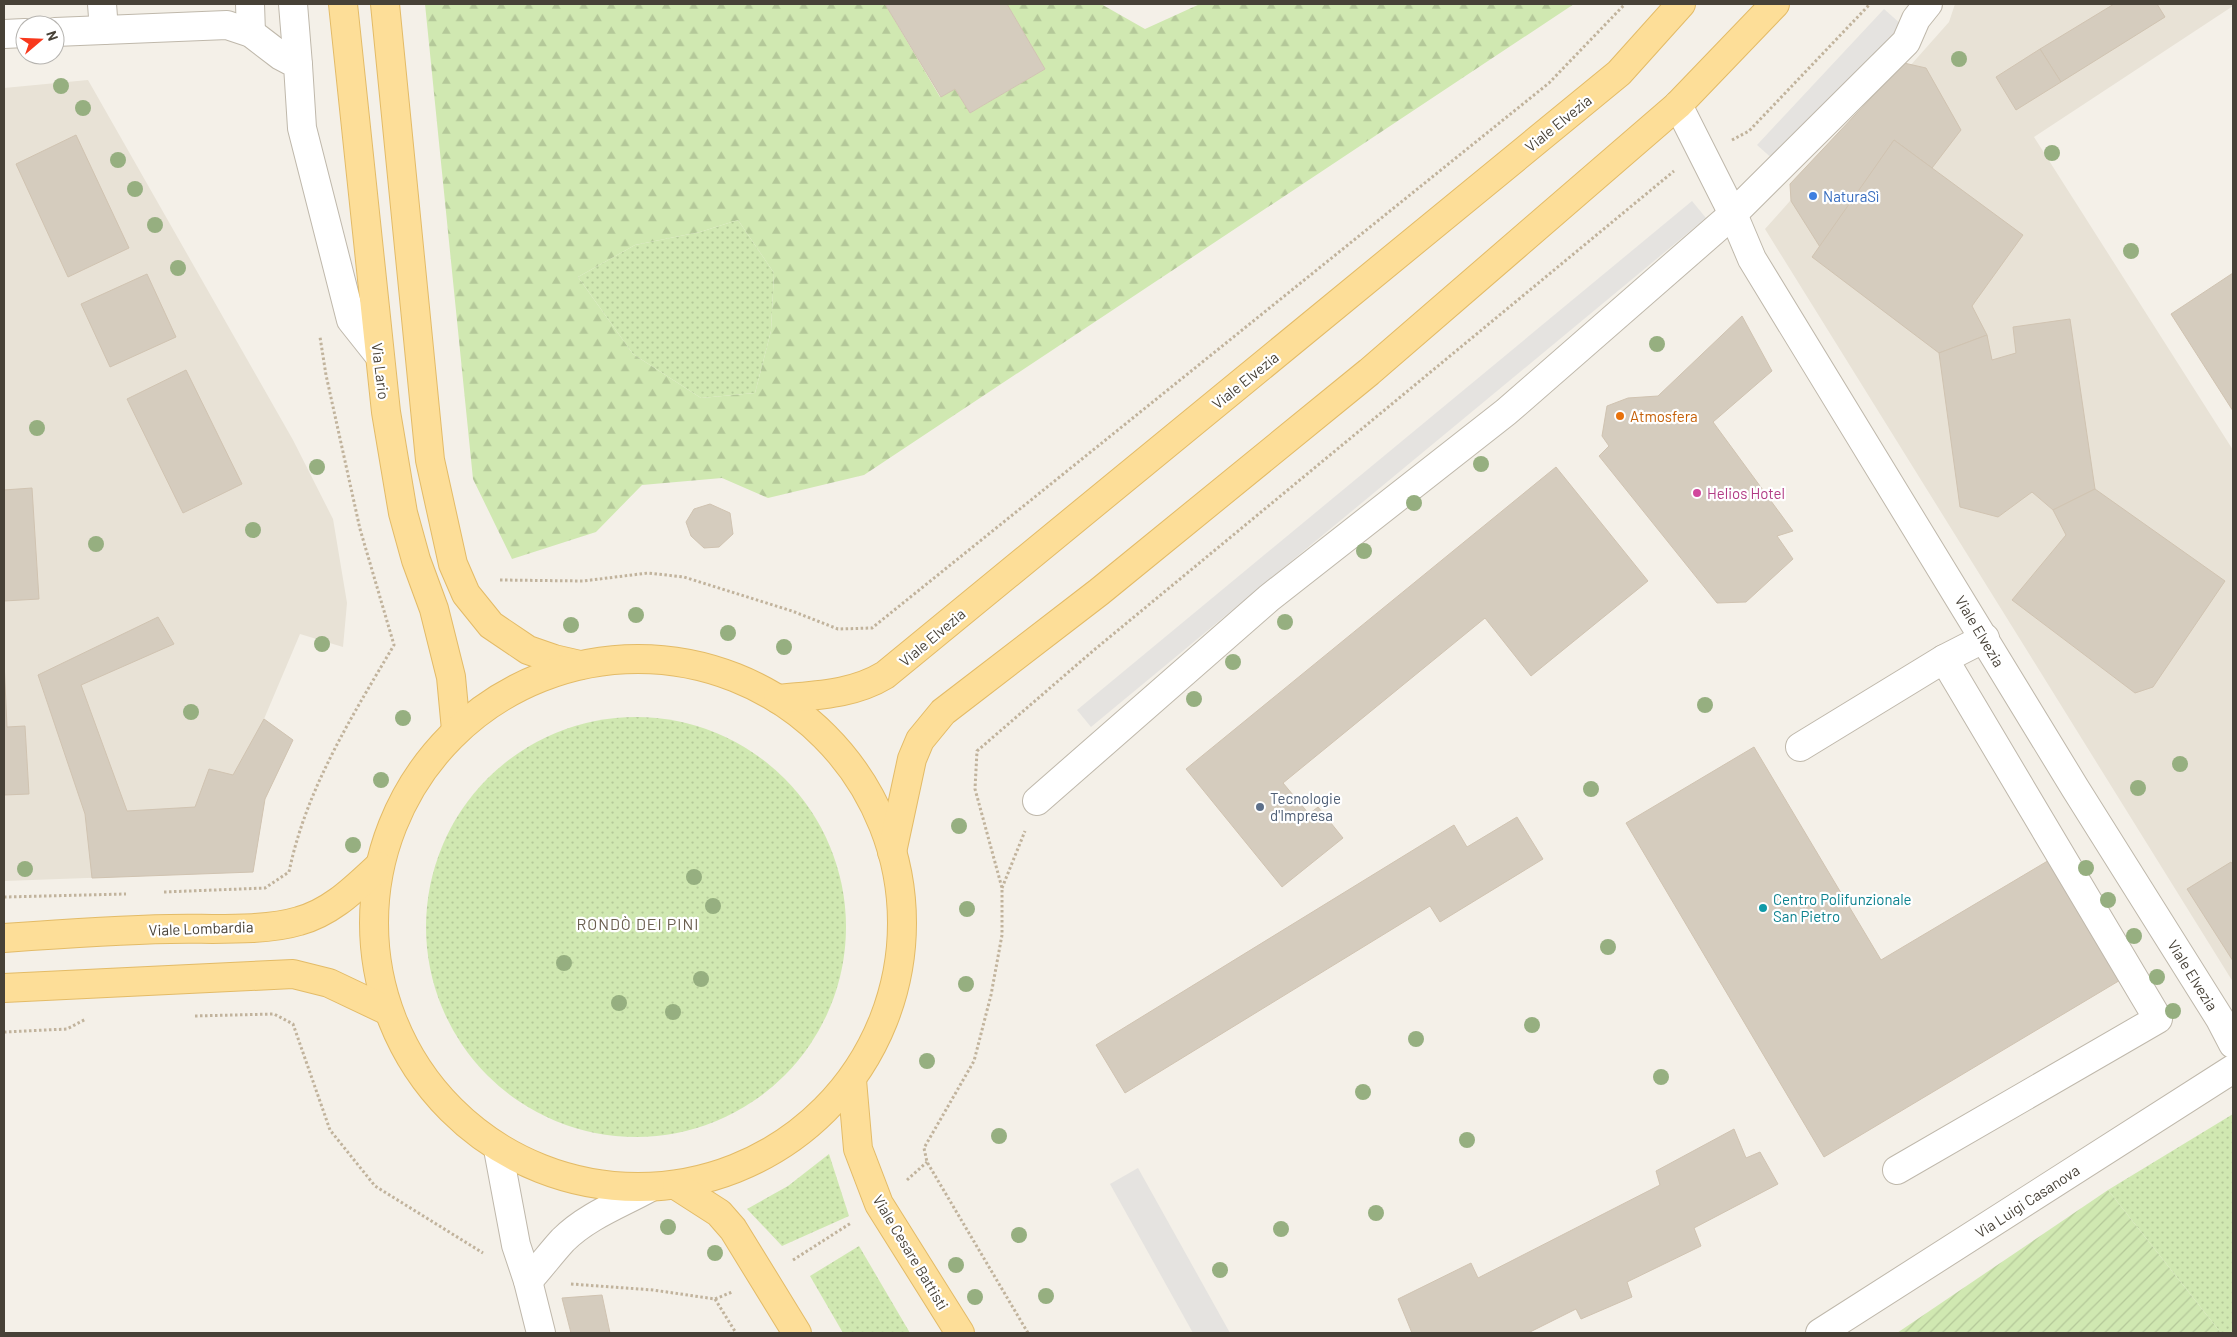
<svg xmlns="http://www.w3.org/2000/svg" width="2237" height="1337" font-family="Barlow,sans-serif">
	<style>
		.residential { fill: #e8e2d6 }
		.grass { fill: url(#grass-dots) }
		.forest { fill: url(#forest-firs); fill-rule: evenodd }
		.garden { fill: url(#garden-furrows) }
		.parking { fill: #e5e3e0 }
		.building { fill: #d5ccbe; stroke: #d0c3b1 }
		.lines { fill: none; stroke-linecap: round; stroke-linejoin: round }
		.minor-casing { stroke: #bfb8ab; stroke-width: 30 }
		.major-casing { stroke: #e3bb67; stroke-width: 30 }
		.path { stroke: #c1b39c; stroke-width: 3; stroke-dasharray: 2.5 2.5; stroke-linecap: butt }
		.minor { stroke: #fff; stroke-width: 28 }
		.major { stroke: #fdde98; stroke-width: 28 }
		.tree { fill: #96af80 }
		.shop-dot { fill: #3f7fe0; stroke: #fff; stroke-width: 2 }
		.food-dot { fill: #e8710a; stroke: #fff; stroke-width: 2 }
		.hotel-dot { fill: #d1479c; stroke: #fff; stroke-width: 2 }
		.service-dot { fill: #5c6f8a; stroke: #fff; stroke-width: 2 }
		.culture-dot { fill: #0f9aa8; stroke: #fff; stroke-width: 2 }
		.labels { text-anchor: middle; dominant-baseline: central; stroke-width: 4.5; stroke-linejoin: round; paint-order: stroke }
		.street-label { font-size: 15px; fill: #474137; stroke: #fff }
		.shop-label { font-size: 15px; fill: #366cbe; stroke: #fff; text-anchor: start }
		.food-label { font-size: 15px; fill: #c56008; stroke: #fff; text-anchor: start }
		.hotel-label { font-size: 15px; fill: #b23c85; stroke: #fff; text-anchor: start }
		.service-label { font-size: 15px; fill: #4e5e75; stroke: #fff; text-anchor: start }
		.culture-label { font-size: 15px; fill: #0d838f; stroke: #fff; text-anchor: start }
		.neighbourhood-label { font-size: 16px; letter-spacing: 1px; fill: #6a5e4e; stroke: #fff }
	</style>
	<defs>
		<pattern id="grass-dots" width="8" height="8" patternUnits="userSpaceOnUse" patternTransform="scale(1.25)"><rect width="8" height="8" fill="#d0e8b1"/><path d="M2 2h.1M6 6h.1" fill="none" stroke="#b4c899" stroke-width="1.8" stroke-linecap="round"/></pattern>
		<pattern id="forest-firs" width="22" height="20" patternUnits="userSpaceOnUse" patternTransform="scale(1.25)"><rect width="22" height="20" fill="#d0e8b1"/><path d="M5 1l3.5 6h-7zM16 11l3.5 6h-7z" fill="#b4c899"/></pattern>
		<pattern id="garden-furrows" width="10" height="10" patternUnits="userSpaceOnUse" patternTransform="scale(1.25)"><rect width="10" height="10" fill="#d0e8b1"/><path d="M-1 1l2-2M0 10L10 0M9 11l2-2" fill="none" stroke="#b4c899"/></pattern>
	</defs>
	<rect width="100%" height="100%" fill="#f4f0e8"/>
	<g class="residential">
		<polygon points="1955,4 2233,4 2233,6 2034,137 2233,450 2233,982 1765,229 1949,22"/>
		<polygon points="88,80 293,440 333,519 347,603 343,647 300,634 264,719 293,740 265,799 253,872 4,881 4,88"/>
	</g>
	<g class="grass">
		<polygon points="738,220 774,273 771,331 755,393 701,398 633,354 578,277 635,245 700,232"/>
		<circle cx="636" cy="927" r="210"/>
		<polygon points="2233,1114 2233,1333 2221,1333 2108,1190"/>
		<polygon points="829,1154 849,1216 782,1246 747,1209 788,1186"/>
		<polygon points="859,1246 910,1333 843,1333 810,1276"/>
	</g>
	<path class="forest" d="M425,4h460l55,93 15,-8 15,24 75,-44 -38,-65h94l44,25 55,-25h374l-710,471 -96,23 -46,-20 -80,7 -46,47 -84,27 -39,-80zM738,220l36,53 -3,58 -16,62 -54,5 -68,-44 -55,-77 57,-32 65,-13z"/>
	<polygon class="garden" points="2108,1190 2221,1333 1897,1333"/>
	<g class="parking">
		<polygon points="1884,9 1902,25 1775,161 1757,145"/>
		<polygon points="1692,201 1706,218 1091,727 1077,710"/>
		<polygon points="1138,1168 1230,1333 1193,1333 1110,1184"/>
	</g>
	<g class="building">
		<polygon points="885,4 1007,4 1045,69 970,113 955,89 941,97"/>
		<polygon points="2114,4 2157,4 2165,17 2061,82 2040,49"/>
		<polygon points="2040,49 2061,82 2016,110 1996,77"/>
		<polygon points="1904,63 1926,68 1961,130 1932,168 1894,140 1820,247 1791,201 1790,184"/>
		<polygon points="76,135 129,248 68,277 16,164"/>
		<polygon points="1894,140 2023,235 1972,306 1987,335 1939,353 1812,257"/>
		<polygon points="2233,273 2233,411 2171,314"/>
		<polygon points="147,274 176,337 110,367 81,304"/>
		<polygon points="1742,316 1772,371 1713,422 1793,531 1777,536 1793,559 1746,602 1717,603 1599,456 1609,446 1602,436 1607,406 1628,398 1658,396"/>
		<polygon points="2070,319 2095,489 2053,510 2032,492 1998,517 1960,507 1939,353 1987,335 1992,360 2016,353 2013,327"/>
		<polygon points="186,370 242,484 183,513 127,399"/>
		<polygon points="1556,467 1648,581 1531,676 1485,618 1283,783 1309,814 1318,807 1343,838 1282,887 1186,769"/>
		<polygon points="32,488 39,599 4,601 4,490"/>
		<polygon points="2095,489 2225,581 2153,687 2135,693 2012,600 2066,535 2053,510"/>
		<polygon points="710,504 730,513 733,534 719,547 704,548 691,536 686,522 694,509"/>
		<polygon points="158,617 174,644 81,685 127,811 195,807 209,769 233,775 264,719 293,740 265,799 253,872 92,878 85,814 38,675"/>
		<polygon points="4,661 7,727 25,726 29,794 4,795"/>
		<polygon points="1754,747 1881,960 2056,856 2127,976 1824,1157 1626,823"/>
		<polygon points="1517,817 1543,859 1440,922 1430,906 1125,1093 1096,1045 1454,825 1467,847"/>
		<polygon points="2231,862 2233,865 2233,961 2187,889"/>
		<polygon points="1734,1129 1746,1158 1760,1152 1778,1184 1694,1228 1701,1246 1627,1282 1632,1297 1581,1319 1576,1309 1528,1333 1412,1333 1398,1299 1471,1263 1478,1278 1660,1185 1656,1171"/>
		<polygon points="602,1295 610,1333 571,1333 562,1298"/>
	</g>
	<g class="lines">
		<defs>
			<g id="minor">
				<polyline points="102,4 104,30"/>
				<polyline points="250,4 251,33"/>
				<polyline points="293,4 298,65"/>
				<polyline points="55,32 227,25 251,33 281,56 298,65 302,128 351,320 378,354"/>
				<polyline points="4,34 25,33"/>
				<polyline points="1678,105 1733,214 1752,259 2075,788 2220,1019 2233,1044"/>
				<polyline points="1800,747 1944,659 1985,638"/>
				<polyline points="1037,801 1269,598 1506,412 1733,214 1906,42 1916,19 1928,4"/>
				<polyline points="498,1149 516,1245 528,1281 541,1333"/>
				<polyline points="1897,1170 2158,1019 1944,659"/>
				<path d="M528,1281c12,-13 23,-28 35,-41 24,-24 57,-36 86,-52"/>
				<polyline points="1820,1333 2233,1069"/>
			</g>
			<g id="major">
				<polyline points="343,4 386,412 403,513 416,560 434,609 451,677 456,730"/>
				<polyline points="385,4 430,460 453,564 466,594 491,625 528,650 554,659 580,665"/>
				<circle cx="638" cy="923" r="264"/>
				<path d="M778,699c37,-4 74,-4 107,-24l734,-602 62,-69"/>
				<polyline points="892,852 912,759 920,740 943,712 1099,592 1369,372 1678,105 1775,4"/>
				<path d="M4,938c55,-4 111,-8 166,-9 39,-1 93,3 129,-8 33,-9 56,-33 80,-55"/>
				<polyline points="4,988 293,974 329,983 388,1011"/>
				<polyline points="852,1080 858,1149 879,1204 960,1333"/>
				<polyline points="677,1186 719,1213 733,1229 797,1333"/>
			</g>
		</defs>
		<use href="#minor" class="minor-casing"/>
		<use href="#major" class="major-casing"/>
		<g class="path">
			<polyline points="1732,140 1749,131 1870,4"/>
			<polyline points="500,580 583,581 648,573 684,577 792,611 838,629 872,628 1549,83 1625,4"/>
			<polyline points="1002,888 1025,831"/>
			<path d="M164,892l101,-4 24,-16c17,-83 62,-154 105,-227l-34,-116 -34,-154 -6,-38"/>
			<polyline points="4,897 126,894"/>
			<polyline points="195,1016 274,1014 293,1024 330,1130 375,1186 483,1253"/>
			<polyline points="4,1032 67,1029 86,1019"/>
			<polyline points="907,1180 927,1162"/>
			<polyline points="793,1260 851,1223"/>
			<polyline points="571,1284 653,1290 715,1299 732,1292"/>
			<polyline points="715,1299 736,1333"/>
			<polyline points="1028,1333 927,1162 924,1148 974,1061 991,995 1002,935 1002,888 975,789 977,751 1094,650 1674,171"/>
		</g>
		<use href="#minor" class="minor"/>
		<use href="#major" class="major"/>
	</g>
	<g class="tree">
		<circle cx="1959" cy="59" r="8"/>
		<circle cx="61" cy="86" r="8"/>
		<circle cx="83" cy="108" r="8"/>
		<circle cx="2052" cy="153" r="8"/>
		<circle cx="118" cy="160" r="8"/>
		<circle cx="135" cy="189" r="8"/>
		<circle cx="155" cy="225" r="8"/>
		<circle cx="2131" cy="251" r="8"/>
		<circle cx="178" cy="268" r="8"/>
		<circle cx="1657" cy="344" r="8"/>
		<circle cx="37" cy="428" r="8"/>
		<circle cx="1481" cy="464" r="8"/>
		<circle cx="317" cy="467" r="8"/>
		<circle cx="1414" cy="503" r="8"/>
		<circle cx="253" cy="530" r="8"/>
		<circle cx="96" cy="544" r="8"/>
		<circle cx="1364" cy="551" r="8"/>
		<circle cx="636" cy="615" r="8"/>
		<circle cx="1285" cy="622" r="8"/>
		<circle cx="571" cy="625" r="8"/>
		<circle cx="728" cy="633" r="8"/>
		<circle cx="322" cy="644" r="8"/>
		<circle cx="784" cy="647" r="8"/>
		<circle cx="1233" cy="662" r="8"/>
		<circle cx="1194" cy="699" r="8"/>
		<circle cx="1705" cy="705" r="8"/>
		<circle cx="191" cy="712" r="8"/>
		<circle cx="403" cy="718" r="8"/>
		<circle cx="2180" cy="764" r="8"/>
		<circle cx="381" cy="780" r="8"/>
		<circle cx="2138" cy="788" r="8"/>
		<circle cx="1591" cy="789" r="8"/>
		<circle cx="959" cy="826" r="8"/>
		<circle cx="353" cy="845" r="8"/>
		<circle cx="2086" cy="868" r="8"/>
		<circle cx="25" cy="869" r="8"/>
		<circle cx="694" cy="877" r="8"/>
		<circle cx="2108" cy="900" r="8"/>
		<circle cx="713" cy="906" r="8"/>
		<circle cx="967" cy="909" r="8"/>
		<circle cx="2134" cy="936" r="8"/>
		<circle cx="1608" cy="947" r="8"/>
		<circle cx="564" cy="963" r="8"/>
		<circle cx="2157" cy="977" r="8"/>
		<circle cx="701" cy="979" r="8"/>
		<circle cx="966" cy="984" r="8"/>
		<circle cx="619" cy="1003" r="8"/>
		<circle cx="2173" cy="1011" r="8"/>
		<circle cx="673" cy="1012" r="8"/>
		<circle cx="1532" cy="1025" r="8"/>
		<circle cx="1416" cy="1039" r="8"/>
		<circle cx="927" cy="1061" r="8"/>
		<circle cx="1661" cy="1077" r="8"/>
		<circle cx="1363" cy="1092" r="8"/>
		<circle cx="999" cy="1136" r="8"/>
		<circle cx="1467" cy="1140" r="8"/>
		<circle cx="1376" cy="1213" r="8"/>
		<circle cx="668" cy="1227" r="8"/>
		<circle cx="1281" cy="1229" r="8"/>
		<circle cx="1019" cy="1235" r="8"/>
		<circle cx="715" cy="1253" r="8"/>
		<circle cx="956" cy="1265" r="8"/>
		<circle cx="1220" cy="1270" r="8"/>
		<circle cx="1046" cy="1296" r="8"/>
		<circle cx="975" cy="1297" r="8"/>
	</g>
	<circle class="shop-dot" cx="1813" cy="196" r="5"/>
	<circle class="food-dot" cx="1620" cy="416" r="5"/>
	<circle class="hotel-dot" cx="1697" cy="493" r="5"/>
	<circle class="service-dot" cx="1260" cy="807" r="5"/>
	<circle class="culture-dot" cx="1763" cy="908" r="5"/>
	<g class="labels">
		<g class="street-label">
			<text transform="translate(1558 123) rotate(-39)">Viale Elvezia</text>
			<text transform="translate(381 371) rotate(83)">Via Lario</text>
			<text transform="translate(1245 380) rotate(-39)">Viale Elvezia</text>
			<text transform="translate(1980 631) rotate(59)">Viale Elvezia</text>
			<text transform="translate(932 637) rotate(-40)">Viale Elvezia</text>
			<text transform="translate(201 928) rotate(-2)">Viale Lombardia</text>
			<text transform="translate(2193 975) rotate(58)">Viale Elvezia</text>
			<text transform="translate(2027 1201) rotate(-33)">Via Luigi Casanova</text>
			<text transform="translate(911 1252) rotate(59)">Viale Cesare Battisti</text>
		</g>
		<g class="shop-label">
			<text x="1823" y="196">NaturaSì</text>
		</g>
		<g class="food-label">
			<text x="1630" y="416">Atmosfera</text>
		</g>
		<g class="hotel-label">
			<text x="1707" y="493">Helios Hotel</text>
		</g>
		<g class="service-label">
			<text x="1270" y="798">Tecnologie<tspan x="1270" dy="17">d'Impresa</tspan></text>
		</g>
		<g class="culture-label">
			<text x="1773" y="899">Centro Polifunzionale<tspan x="1773" dy="17">San Pietro</tspan></text>
		</g>
		<g class="neighbourhood-label">
			<text x="638" y="923">RONDÒ DEI PINI</text>
		</g>
	</g>
	<rect width="2237" height="1337" fill="none" stroke="#474137" stroke-width="10"/>
	<g transform="translate(40 40) rotate(71)"><circle r="24" fill="#ffffff" stroke="#b5b3af"/>
	<path d="M0-4L9 19L0 12L-9 19Z" fill="#f8381c"/>
	<text y="-8" font-size="14" font-weight="bold" text-anchor="middle" fill="#474137">N</text>
	</g>
</svg>
